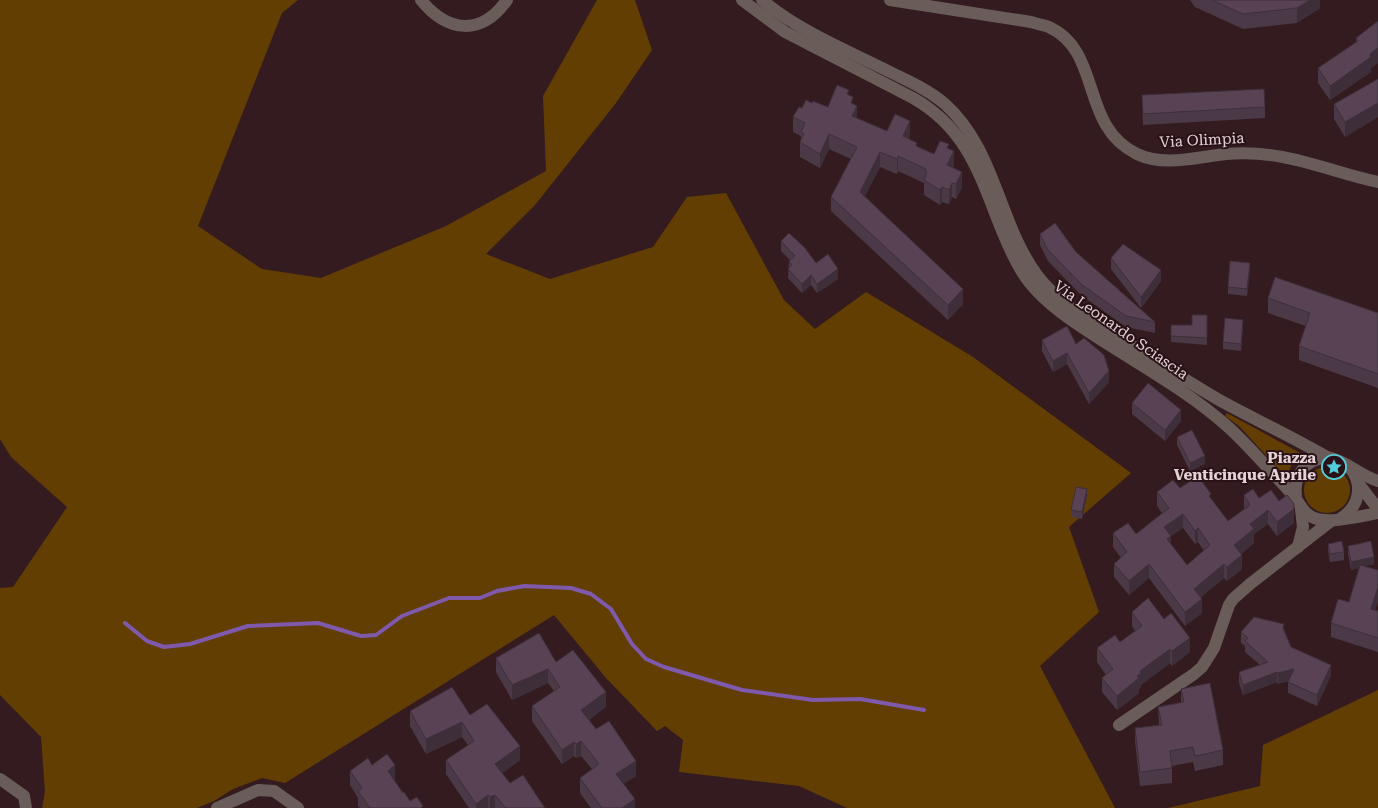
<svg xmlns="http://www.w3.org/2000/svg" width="1378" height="808" font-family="'Roboto Serif',serif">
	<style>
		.green { fill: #633e03 }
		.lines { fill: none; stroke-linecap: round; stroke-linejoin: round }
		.stream { stroke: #7e59ac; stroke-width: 4 }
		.minor { stroke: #6a5d59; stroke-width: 12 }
		.wall { fill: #4c3947; fill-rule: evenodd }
		.shaded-wall { fill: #3e2e3a }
		.building { fill: #584253; stroke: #3e2e3a; fill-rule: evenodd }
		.labels { text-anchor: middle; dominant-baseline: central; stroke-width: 4; stroke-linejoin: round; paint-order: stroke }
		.street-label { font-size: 15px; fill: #e4d2d5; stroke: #291217 }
		.poi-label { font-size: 15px; font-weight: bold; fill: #e4d2d5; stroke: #291217; text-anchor: end }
	</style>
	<rect width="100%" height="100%" fill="#341b20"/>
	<g class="green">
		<polygon points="0,0 298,0 282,13 198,226 262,269 321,278 446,226 546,171 543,96 597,0 635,0 652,50 616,103 535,205 486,254 550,279 653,247 687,197 726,193 784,300 815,329 866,292 973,357 1131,473 1069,527 1099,612 1040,666 1115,808 847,808 799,786 679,772 683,740 665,726 657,731 606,678 554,615 285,783 262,778 233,789 214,801 197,808 42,808 45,792 41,737 0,695 0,588 13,587 67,507 11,457 0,439"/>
		<polygon points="1227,413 1302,454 1292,464 1286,477 1239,426 1225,416"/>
		<circle cx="1327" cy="490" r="23"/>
		<polygon points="1378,690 1378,808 1168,808 1260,786 1263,745"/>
	</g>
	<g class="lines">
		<polyline class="stream" points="125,623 147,641 164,647 190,644 248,626 318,623 361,636 376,635 402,616 449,598 480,598 497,591 524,586 571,588 591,594 611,609 632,644 646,659 664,667 742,690 813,700 860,699 924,710"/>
		<g class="minor">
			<path d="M421,0c26,32 60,37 86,0"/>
			<path d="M742,0l43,32 128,66c56,32 67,79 90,135 7,17 15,35 26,49 20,25 48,42 74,59 42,27 87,52 124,85 17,15 32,33 48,49 6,8 14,15 20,23 6,7 8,15 17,19 14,8 50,-1 66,-4"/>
			<path d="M762,0c37,31 84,50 128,72 18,9 39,18 55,32 51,46 53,118 92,171 20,27 53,45 81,62 34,21 68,44 103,64 35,19 71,36 106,56 20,4 32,18 51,24"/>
			<path d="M890,0l141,22c6,2 13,3 18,5 54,25 30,99 88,127 27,13 60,3 89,0 58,-5 98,16 152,28"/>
			<polyline points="1358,483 1378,509"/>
			<path d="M1296,498c-3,-22 8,-38 31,-41"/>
			<path d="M1341,518c18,-11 23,-33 9,-50"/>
			<polyline points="1298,547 1303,527 1301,509"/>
			<polyline points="1119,725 1194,674 1202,667 1214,648 1229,605 1233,599 1250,584 1331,521"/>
			<polyline points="0,779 24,796 26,808"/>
			<polyline points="217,808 258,790 274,791 298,808"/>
		</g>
	</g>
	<g class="wall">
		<polygon points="1190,0 1320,0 1320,8 1297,23 1243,29 1195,7"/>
		<polygon points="1378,21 1378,63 1371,68 1371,72 1330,100 1318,83 1318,68 1356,42 1356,38"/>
		<polygon points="1378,79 1378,117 1345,137 1334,119 1334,104"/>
		<polygon points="849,95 853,105 857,118 887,131 910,135 909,139 917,146 934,154 949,149 954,166 953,168 962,187 956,199 952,197 949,204 942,202 940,205 924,195 924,183 898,171 897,174 880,167 865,196 963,304 948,320 831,211 831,197 851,159 829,149 820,168 800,157 800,142 801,140 801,136 793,132 793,117 802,108 812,103 828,107"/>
		<polygon points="1142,95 1265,107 1265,118 1143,125"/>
		<polygon points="1040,234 1076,252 1155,322 1155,333 1126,327 1081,295 1048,261 1040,245"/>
		<polygon points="781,241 816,263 838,279 817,293 811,285 802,293 788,278 789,261 790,260 781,251"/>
		<polygon points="1111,258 1161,281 1141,308 1111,269"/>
		<polygon points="1250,270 1247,296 1228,294 1228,287"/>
		<polygon points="1268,298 1378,313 1378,388 1299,360 1299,346 1306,326 1268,313"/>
		<polygon points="1207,315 1207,345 1171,342 1171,325 1192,325"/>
		<polygon points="1243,327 1241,351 1223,349 1223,342"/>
		<polygon points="1042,340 1076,344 1109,382 1089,404 1067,364 1053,372 1042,351"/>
		<polygon points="1132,403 1181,421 1165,441 1132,414"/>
		<polygon points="1177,437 1205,464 1190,471 1177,445"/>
		<path d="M1180,488l31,11 17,22 16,-12v-14l15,3 35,25 -17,13 -9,-12 -14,10v9l-13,11 1,15 -15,12 -3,-3 -23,19 1,16 -17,13 -36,-48 -20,17 -15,-18v-13l7,-6 -8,-11v-14l23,1 26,-21 -5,-7v-14zM1183,528l12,16 3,-2 6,9 -17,14 -16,-20v-9z"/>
		<polygon points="1087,496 1082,519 1071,517 1071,510"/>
		<polygon points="1328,544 1344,552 1344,560 1330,562 1328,551"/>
		<polygon points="1348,546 1374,564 1365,566 1378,601 1375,610 1378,611 1378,652 1331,637 1331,623 1349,602 1359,568 1351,570 1348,554"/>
		<polygon points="1132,612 1190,652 1172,666 1170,663 1141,685 1141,687 1139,689 1139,693 1117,710 1102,692 1102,678 1106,675 1097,662 1097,648 1120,642 1135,631 1132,626"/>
		<polygon points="1284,630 1291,647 1331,675 1317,706 1288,693 1288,682 1289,681 1278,684 1277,682 1243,695 1239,683 1239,672 1260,665 1245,652 1245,646 1241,643 1241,632"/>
		<polygon points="496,658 556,662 606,707 589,720 636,776 623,784 635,808 591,808 580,793 580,778 592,769 581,756 576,758 574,756 562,764 532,721 532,706 554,691 548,683 512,700 496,672"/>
		<polygon points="1181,689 1223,750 1223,765 1195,771 1193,762 1172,766 1172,783 1140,786 1135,742 1135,728 1159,725 1158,707 1181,702"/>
		<polygon points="410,711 470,715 520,760 502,773 510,783 545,808 469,808 446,774 446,760 468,745 462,737 426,754 410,726"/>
		<polygon points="372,765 395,780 395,781 403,793 410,801 423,808 360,808 358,806 358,798 350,785 350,771"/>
	</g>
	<g class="shaded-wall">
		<polygon points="1310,0 1320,0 1320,8 1297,23 1297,8"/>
		<polygon points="1378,48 1378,63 1371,68 1371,72 1330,100 1330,86"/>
		<polygon points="1378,103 1378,117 1345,137 1345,122"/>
		<polygon points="857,106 857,121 852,116"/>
		<polygon points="910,121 910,135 903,151 903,136"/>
		<polygon points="829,134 829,149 820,168 820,154"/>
		<polygon points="954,151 954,166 947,180 947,165"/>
		<polygon points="880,152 880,167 860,206 860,192"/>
		<polygon points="898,156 898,171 897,174 897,159"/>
		<polygon points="962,172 962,187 956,199 956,184"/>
		<polygon points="952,183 952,197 949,204 949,190"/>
		<polygon points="942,187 942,202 940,205 940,190"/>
		<polygon points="1250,263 1250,270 1247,296 1247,289"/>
		<polygon points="838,269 838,279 817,293 817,284"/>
		<polygon points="1161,270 1161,281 1141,308 1141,297"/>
		<polygon points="811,275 811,285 802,293 802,284"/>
		<polygon points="963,289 963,304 948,320 948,305"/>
		<polygon points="1067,353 1067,364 1053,372 1053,361"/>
		<polygon points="1109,371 1109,382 1089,404 1089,393"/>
		<polygon points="1181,410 1181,421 1165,441 1165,430"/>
		<polygon points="1205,456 1205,464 1190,471 1190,463"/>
		<polygon points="1087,489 1087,496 1082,519 1082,512"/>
		<polygon points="1294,509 1294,523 1277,536 1277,522"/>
		<polygon points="1268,510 1268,524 1254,534 1254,543 1234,559 1234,545 1250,524"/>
		<polygon points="1183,514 1183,528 1164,541 1164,527"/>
		<polygon points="1198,528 1198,542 1195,544 1195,531"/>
		<polygon points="1171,536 1171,550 1167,539"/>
		<polygon points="1242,555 1242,569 1227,581 1227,567"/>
		<polygon points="1374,557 1374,564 1351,570 1351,562"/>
		<polygon points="1149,564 1149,578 1129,595 1129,581"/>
		<polygon points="1224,564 1224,578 1194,603 1194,589"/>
		<polygon points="1378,587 1378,601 1371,623 1371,609"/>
		<polygon points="1202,599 1202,613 1185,626 1185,612"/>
		<polygon points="1190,638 1190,652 1172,666 1172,651"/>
		<polygon points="1170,649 1170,663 1141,685 1141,687 1139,689 1139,693 1117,710 1117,696 1137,676 1140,671"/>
		<polygon points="1331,665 1331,675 1317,706 1317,695"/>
		<polygon points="548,669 548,683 512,700 512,685"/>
		<polygon points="1294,669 1294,679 1278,684 1278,673"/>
		<polygon points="1277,672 1277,682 1243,695 1243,685"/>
		<polygon points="606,692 606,707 581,725 581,710"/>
		<polygon points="462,722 462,737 426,754 426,739"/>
		<polygon points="581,741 581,756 576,758 576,744"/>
		<polygon points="574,742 574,756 562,764 562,750"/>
		<polygon points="520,746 520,760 495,779 495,764"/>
		<polygon points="636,761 636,776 616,789 616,774"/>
		<polygon points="395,765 395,780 388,785 388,771"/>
		<polygon points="488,795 488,808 476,808 476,804"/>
		<polygon points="495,795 495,808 490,808 490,797"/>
		<polygon points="635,799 635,808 622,808"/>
	</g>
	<g class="building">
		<polygon points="1212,0 1310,0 1297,8 1243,14"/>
		<polygon points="1378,21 1378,48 1370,54 1371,57 1330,86 1318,68 1358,41 1356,38"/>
		<polygon points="1378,79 1378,103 1345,122 1334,104"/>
		<polygon points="837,85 849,90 847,94 853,97 851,103 857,106 852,116 887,131 895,114 910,121 903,136 917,143 916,146 934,154 940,141 949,144 947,148 954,151 947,165 962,172 956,184 952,183 949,190 942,187 940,190 924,180 927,172 925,170 926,169 898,156 897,159 880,152 860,192 963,289 948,305 831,197 857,147 829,134 820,154 800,142 804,134 801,132 805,123 793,117 799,107 802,108 806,100 812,103 813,101 828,107"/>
		<polygon points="1264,89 1265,107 1143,114 1142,95"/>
		<polygon points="1055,223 1076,252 1155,322 1126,316 1081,284 1048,250 1040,234"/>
		<polygon points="789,233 805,248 816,263 828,254 838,269 817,284 811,275 802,284 788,269 792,265 789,261 795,256 781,241"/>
		<polygon points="1123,244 1161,270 1141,297 1111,258"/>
		<polygon points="1230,261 1250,263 1247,289 1228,287"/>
		<polygon points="1275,277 1378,313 1378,374 1299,346 1310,313 1268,298"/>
		<polygon points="1192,315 1207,315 1207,338 1171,336 1171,325 1192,325"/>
		<polygon points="1225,318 1243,320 1241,344 1223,342"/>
		<polygon points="1067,326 1076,344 1084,338 1104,355 1109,371 1089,393 1067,353 1053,361 1042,340"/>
		<polygon points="1148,383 1181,410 1165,430 1132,403"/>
		<polygon points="1192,430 1205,456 1190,463 1177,437"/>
		<path d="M1198,476l13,18 -2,2 19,25 22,-16 -6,-10 9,-6 6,9 12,-8 8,11 8,-6 7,9v5l-17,13 -9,-12 -18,14 4,5 -20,16 8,10 -15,12 -3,-3 -30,25 8,10 -17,13 -36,-48 -20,17 -15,-17 13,-12 -14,-19 15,-10 8,11 33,-26 -12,-16 16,-12 7,8zM1183,514l12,17 3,-3 12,17 -23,20 -20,-26 4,-3 -7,-9z"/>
		<polygon points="1076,487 1087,489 1082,512 1071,510"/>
		<polygon points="1342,541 1344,552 1330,554 1328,544"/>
		<polygon points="1371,541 1374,557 1351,562 1348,546"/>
		<polygon points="1360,565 1378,570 1378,587 1371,609 1378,611 1378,638 1331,623 1338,599 1349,602"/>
		<polygon points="1148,598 1164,619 1171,613 1190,638 1172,651 1170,649 1140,671 1141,673 1137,676 1139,678 1117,696 1102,678 1113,669 1097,648 1115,635 1120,642 1142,626 1132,612"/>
		<polygon points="1254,617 1284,624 1283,628 1291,647 1331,665 1317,695 1288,682 1294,669 1278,673 1277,672 1243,685 1239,672 1268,662 1245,641 1248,638 1241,632"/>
		<polygon points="539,633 556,662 573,650 606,692 581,710 596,729 609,721 636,761 616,774 635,799 622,808 602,808 580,778 599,764 581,741 576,744 574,742 562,750 532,706 560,687 548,669 512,685 496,658"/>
		<polygon points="1210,683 1223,750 1195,756 1193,747 1170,751 1172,768 1140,772 1135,728 1162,725 1158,707 1184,702 1181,689"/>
		<polygon points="452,687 470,715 487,704 520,746 495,764 510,783 523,775 545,808 506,808 495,795 490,797 488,795 476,804 446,760 474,741 462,722 426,739 410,711"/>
		<polygon points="387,754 395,765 388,771 403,793 404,792 410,801 417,797 423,806 421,808 370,808 358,791 362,788 350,771 368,758 372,765"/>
	</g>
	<defs>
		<symbol id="sight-ring" viewBox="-11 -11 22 22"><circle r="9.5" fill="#291217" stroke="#53cbda" stroke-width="1.5"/><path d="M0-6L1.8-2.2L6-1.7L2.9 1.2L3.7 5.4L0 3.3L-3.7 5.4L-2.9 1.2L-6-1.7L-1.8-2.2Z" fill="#53cbda"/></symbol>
	</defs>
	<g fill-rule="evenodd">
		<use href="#sight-ring" x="1320" y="453" width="28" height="28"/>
	</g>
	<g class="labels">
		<g class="street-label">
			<text transform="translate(1202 140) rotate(-3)">Via Olimpia</text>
			<text transform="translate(1121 330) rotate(35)">Via Leonardo Sciascia</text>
		</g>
		<g class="poi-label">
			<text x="1316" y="458">Piazza<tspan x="1316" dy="17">Venticinque Aprile</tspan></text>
		</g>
	</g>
</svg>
